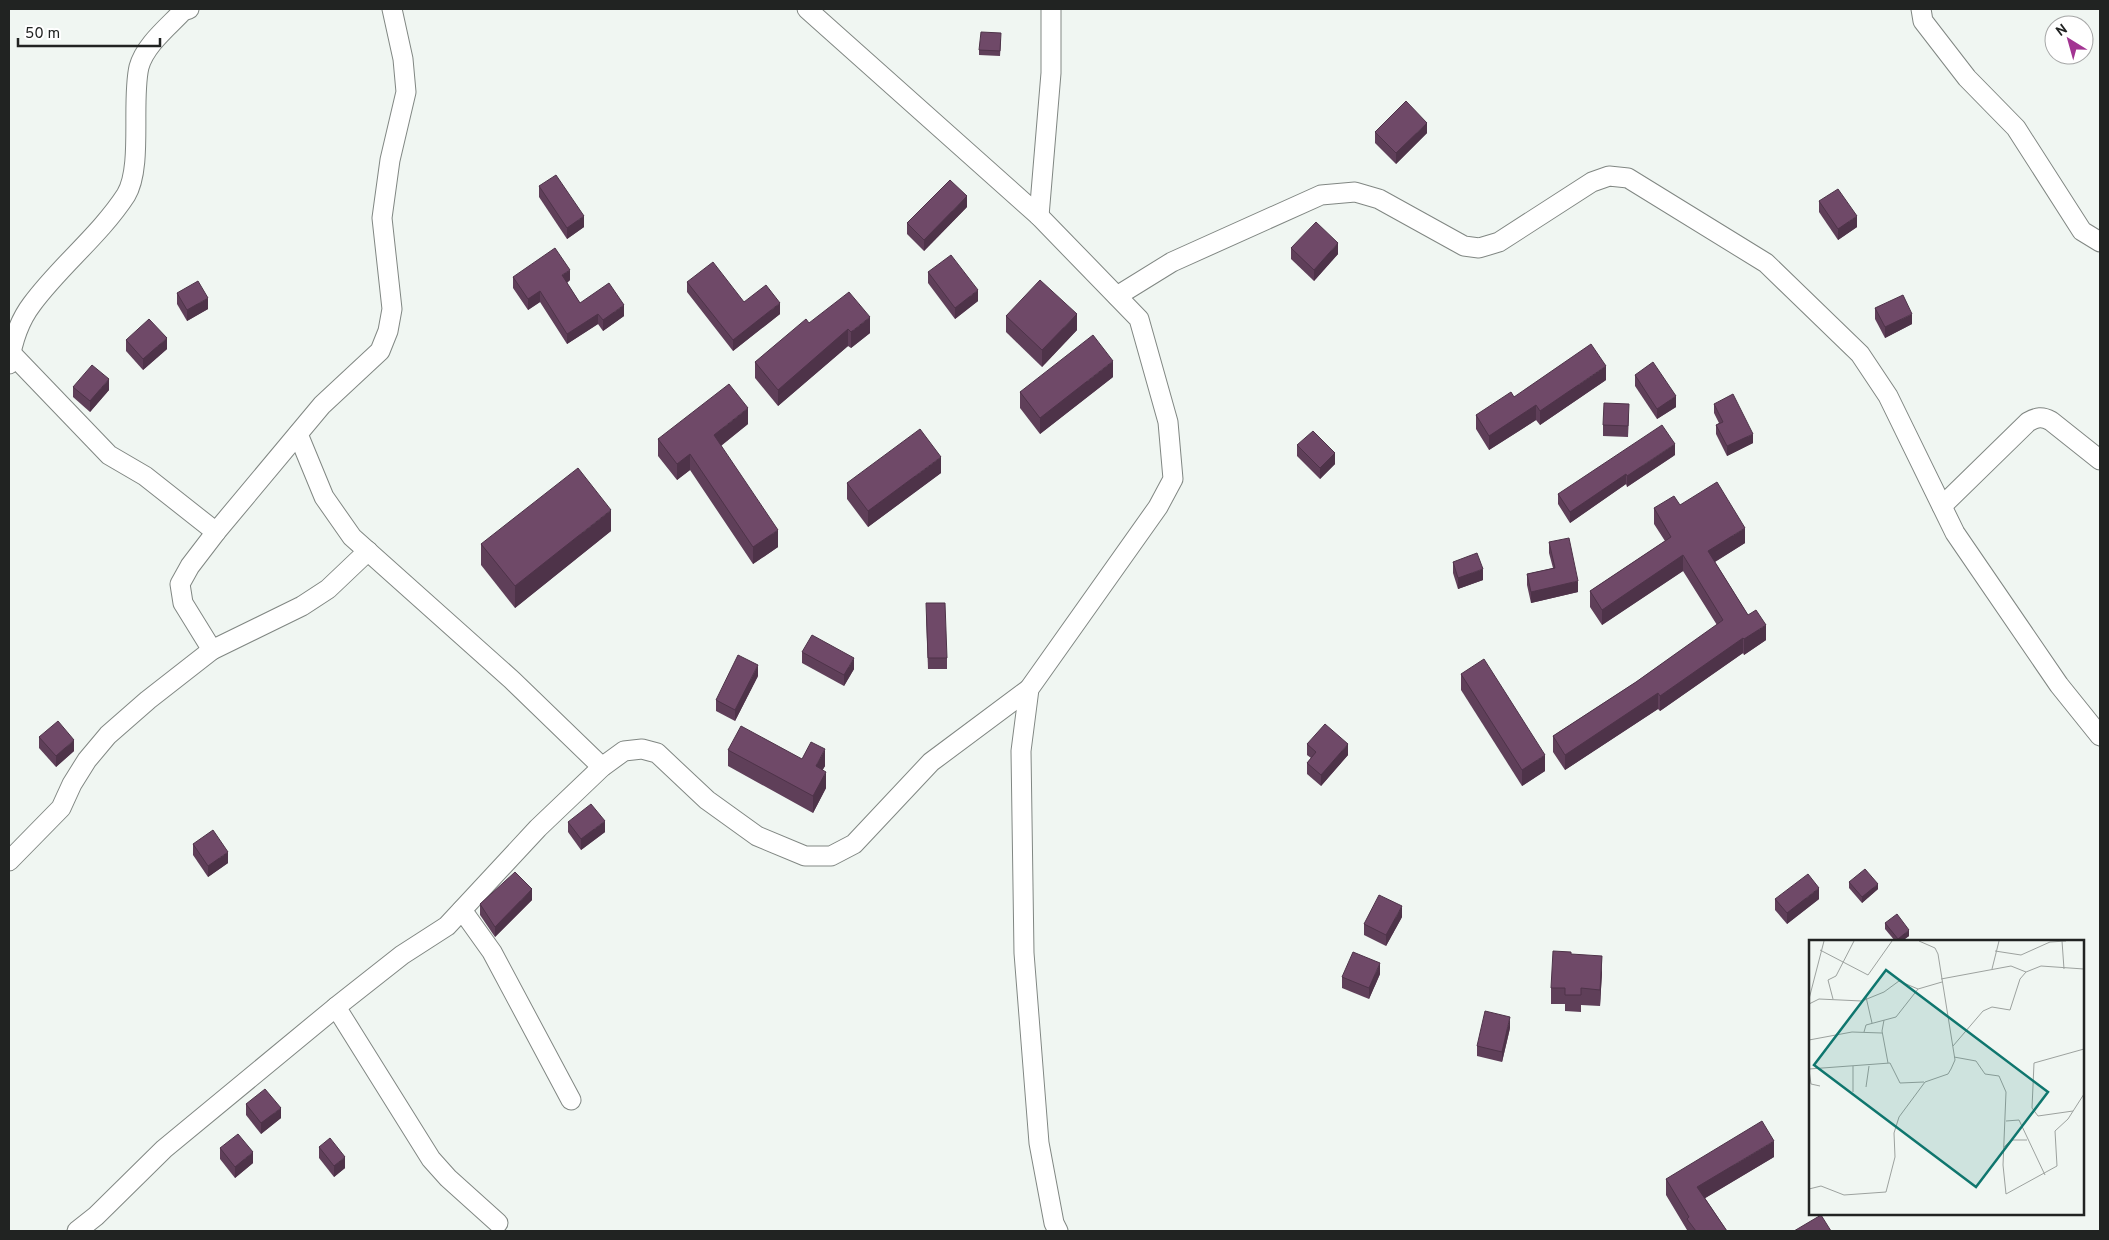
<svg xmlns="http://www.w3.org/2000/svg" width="2109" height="1240" font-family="Overpass,sans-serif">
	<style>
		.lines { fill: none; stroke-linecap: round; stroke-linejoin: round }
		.street-casing { stroke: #818783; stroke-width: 21 }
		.street { stroke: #fff; stroke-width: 19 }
		.wall { fill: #5f3f59 }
		.shaded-wall { fill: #4e3349 }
		.building { fill: #6f4968; stroke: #4e3349 }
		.inset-road { fill: none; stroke: #9da29f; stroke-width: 1 }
		.view { fill: #0f766e; fill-opacity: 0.15; stroke: #0f766e; stroke-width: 2.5 }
		.inset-edge { fill: none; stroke: #212322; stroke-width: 2.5 }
	</style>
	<rect width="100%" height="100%" fill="#f0f6f2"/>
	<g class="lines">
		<defs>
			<g id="street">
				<polyline points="807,9 1039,216 1139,319 1168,422 1173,479 1158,507 1029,689 1021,751 1024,953 1039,1143 1054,1223 1058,1231"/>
				<polyline points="1921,9 1923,21 1967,78 2016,128 2082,231 2100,242"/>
				<polyline points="1039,216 1051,73 1051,9"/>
				<polyline points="1117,296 1172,262 1321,195 1355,192 1379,199 1464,246 1479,248 1499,242 1592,182 1609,176 1628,178 1766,263 1860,354 1888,396 1955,533 2059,685 2100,736"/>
				<polyline points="11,353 109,455 145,476 216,532"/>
				<path d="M9,364c3,-20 10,-43 23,-60 28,-38 68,-69 94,-109 17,-28 5,-94 13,-128 6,-22 29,-40 44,-56l6,-2"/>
				<polyline points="298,434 324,497 352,537 512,680 602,767"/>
				<path d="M1942,506l86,-84c9,-5 14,-6 23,-1l49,39"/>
				<polyline points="212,650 183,603 180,584 190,566 216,532 322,405 380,351 388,331 392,309 382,218 390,160 406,92 403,59 392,9"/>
				<polyline points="9,861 61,808 72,784 87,760 108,735 148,700 212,650 302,606 328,589 368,551"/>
				<polyline points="462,910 492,952 571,1100"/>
				<polyline points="336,1007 431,1159 448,1178 498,1223"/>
				<polyline points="77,1231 96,1216 164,1149 336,1007 402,955 447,926 538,828 602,767 624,751 642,749 657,753 707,800 757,836 805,856 831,856 854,844 931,762 1029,689"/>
			</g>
		</defs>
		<use href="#street" class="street-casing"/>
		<use href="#street" class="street"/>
	</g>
	<g class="wall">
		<polygon points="1001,39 1000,56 979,55 979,50"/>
		<polygon points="1375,132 1427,133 1396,164 1375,143"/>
		<polygon points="539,186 584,227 567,239 539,197"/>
		<polygon points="1819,201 1857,227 1838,240 1819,212"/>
		<polygon points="967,207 924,251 907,234 907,223"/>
		<polygon points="1291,248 1338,254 1314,281 1291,259"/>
		<polygon points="928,272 978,301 955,319 928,283"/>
		<polygon points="513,277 570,280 567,283 580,303 624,316 603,331 598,324 567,344 540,302 528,310 513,288"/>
		<polygon points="687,282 744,302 780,314 733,351 687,292"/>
		<polygon points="177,293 208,309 187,321 177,304"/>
		<polygon points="1875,308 1912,324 1885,338 1875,319"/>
		<polygon points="1006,316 1077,330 1042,367 1006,332"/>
		<polygon points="809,323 870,333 851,348 848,346 778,406 755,378 755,362"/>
		<polygon points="126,340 167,349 143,370 126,351"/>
		<polygon points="1635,375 1676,407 1657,419 1635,386"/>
		<polygon points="1113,377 1040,434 1020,408 1020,392"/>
		<polygon points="1606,380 1540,425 1536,420 1489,450 1476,429 1476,415 1514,397"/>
		<polygon points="73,387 109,390 90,412 73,397"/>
		<polygon points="1714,404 1753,443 1727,456 1716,434 1716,425 1719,423 1714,413"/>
		<polygon points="1629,415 1628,437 1603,436 1603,425"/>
		<polygon points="748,424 721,446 778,547 753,564 690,470 677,480 658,456 658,439"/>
		<polygon points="1297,445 1335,464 1320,479 1297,456"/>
		<polygon points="1675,455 1627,487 1626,484 1570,523 1558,504 1558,494"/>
		<polygon points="941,473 868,527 847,499 847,483"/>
		<polygon points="1680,505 1745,543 1715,562 1748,615 1766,640 1744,655 1743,653 1660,711 1658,709 1565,770 1553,752 1553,736 1636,682 1717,625 1683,571 1602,625 1590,607 1590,591 1665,541 1654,524 1654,508"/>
		<polygon points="611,531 515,608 481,565 481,544"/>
		<polygon points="1549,542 1578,592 1531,603 1527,585 1527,574 1553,568 1549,553"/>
		<polygon points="1453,562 1483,580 1458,589 1453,573"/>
		<polygon points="926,614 947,658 947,669 928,669"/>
		<polygon points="802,652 854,669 844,686 802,663"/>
		<polygon points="1461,674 1545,771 1522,786 1461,690"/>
		<polygon points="758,676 735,721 716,711 716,700"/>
		<polygon points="39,737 74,751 56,767 39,748"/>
		<polygon points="1307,744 1348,755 1321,786 1307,774 1307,763 1311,758 1307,755"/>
		<polygon points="728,750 802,759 825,766 822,770 826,788 813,813 728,766"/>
		<polygon points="568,822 605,832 581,850 568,832"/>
		<polygon points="193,844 228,863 208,877 193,855"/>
		<polygon points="1849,882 1878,889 1862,903 1849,888"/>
		<polygon points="1775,899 1819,899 1787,924 1775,910"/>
		<polygon points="532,900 495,937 480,915 480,904"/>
		<polygon points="1402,917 1386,946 1364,935 1364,924"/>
		<polygon points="1885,923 1909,936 1902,941 1895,941 1885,929"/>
		<polygon points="1571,954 1602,972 1600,1006 1581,1005 1581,1012 1565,1011 1565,1004 1551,1004 1551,988"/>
		<polygon points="1380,974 1369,999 1342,988 1342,977"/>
		<polygon points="1510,1028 1502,1062 1477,1056 1477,1046"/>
		<polygon points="246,1104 281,1118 261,1134 246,1115"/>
		<polygon points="319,1147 345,1168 334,1177 319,1158"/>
		<polygon points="220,1148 253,1163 235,1178 220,1159"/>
		<polygon points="1774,1157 1705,1198 1727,1231 1687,1231 1687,1230 1666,1195 1666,1179"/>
	</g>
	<g class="shaded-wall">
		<polygon points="1427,123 1427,133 1396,164 1396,153"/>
		<polygon points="967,196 967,207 924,251 924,240"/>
		<polygon points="584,216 584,227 567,239 567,228"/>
		<polygon points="1857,216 1857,227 1838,240 1838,229"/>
		<polygon points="1338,243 1338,254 1314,281 1314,270"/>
		<polygon points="570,270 570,280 562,286 562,275"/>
		<polygon points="978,290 978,301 955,319 955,308"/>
		<polygon points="540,291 540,302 528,310 528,299"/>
		<polygon points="208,298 208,309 187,321 187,310"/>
		<polygon points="780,303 780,314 733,351 733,340"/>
		<polygon points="624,305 624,316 603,331 603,320"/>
		<polygon points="598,314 598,324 567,344 567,334"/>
		<polygon points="1077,314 1077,330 1042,367 1042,350"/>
		<polygon points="1912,314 1912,324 1885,338 1885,327"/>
		<polygon points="870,317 870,333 851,348 851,332"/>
		<polygon points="848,329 848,346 778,406 778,390"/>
		<polygon points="167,338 167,349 143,370 143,359"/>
		<polygon points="1113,361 1113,377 1040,434 1040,418"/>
		<polygon points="1606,366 1606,380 1540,425 1540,411"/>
		<polygon points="109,379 109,390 90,412 90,401"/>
		<polygon points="1676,396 1676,407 1657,419 1657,409"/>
		<polygon points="1536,405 1536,420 1489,450 1489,436"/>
		<polygon points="748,408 748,424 714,451 714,435"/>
		<polygon points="1753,434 1753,443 1727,456 1727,446"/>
		<polygon points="1675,444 1675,455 1627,487 1627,476"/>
		<polygon points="1335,453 1335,464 1320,479 1320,468"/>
		<polygon points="690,454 690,470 677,480 677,464"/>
		<polygon points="941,457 941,473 868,527 868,511"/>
		<polygon points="1626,474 1626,484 1570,523 1570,512"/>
		<polygon points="611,510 611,531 515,608 515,586"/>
		<polygon points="1745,528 1745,543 1708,566 1708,551"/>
		<polygon points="778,530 778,547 753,564 753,547"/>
		<polygon points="1683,555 1683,571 1602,625 1602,610"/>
		<polygon points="1483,569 1483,580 1458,589 1458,578"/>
		<polygon points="1578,581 1578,592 1531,603 1531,592"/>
		<polygon points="1766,625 1766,640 1744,655 1744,639"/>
		<polygon points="1743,638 1743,653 1660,711 1660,696"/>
		<polygon points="854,658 854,669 844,686 844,675"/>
		<polygon points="758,665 758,676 735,721 735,710"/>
		<polygon points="1658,693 1658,709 1565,770 1565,755"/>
		<polygon points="74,740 74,751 56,767 56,756"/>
		<polygon points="1348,744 1348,755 1321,786 1321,775"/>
		<polygon points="825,749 825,766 816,782 816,766"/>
		<polygon points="1545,755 1545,771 1522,786 1522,770"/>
		<polygon points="826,772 826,788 813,813 813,796"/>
		<polygon points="605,821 605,832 581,850 581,839"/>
		<polygon points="228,852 228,863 208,877 208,866"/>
		<polygon points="1878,884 1878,889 1862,903 1862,897"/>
		<polygon points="1819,888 1819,899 1787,924 1787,913"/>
		<polygon points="532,889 532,900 495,937 495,927"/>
		<polygon points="1402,906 1402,917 1386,946 1386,935"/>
		<polygon points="1909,930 1909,936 1902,941 1898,941 1898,939"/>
		<polygon points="1602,956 1602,972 1600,1006 1600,990"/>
		<polygon points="1380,963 1380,974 1369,999 1369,988"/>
		<polygon points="1510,1017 1510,1028 1502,1062 1502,1052"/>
		<polygon points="281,1108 281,1118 261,1134 261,1123"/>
		<polygon points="1774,1141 1774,1157 1697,1203 1697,1187"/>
		<polygon points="253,1152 253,1163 235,1178 235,1167"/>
		<polygon points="345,1157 345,1168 334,1177 334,1166"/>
	</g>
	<g class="building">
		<polygon points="981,32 1001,33 1000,51 979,50"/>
		<polygon points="1406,101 1427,123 1396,153 1375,132"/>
		<polygon points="556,175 584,216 567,228 539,186"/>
		<polygon points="950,180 967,196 924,240 907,223"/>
		<polygon points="1838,189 1857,216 1838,229 1819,201"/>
		<polygon points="1316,222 1338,243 1314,270 1291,248"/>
		<polygon points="555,248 570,270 562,275 580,303 609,283 624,305 603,320 598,314 567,334 540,291 528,299 513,277"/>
		<polygon points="951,255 978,290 955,308 928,272"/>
		<polygon points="713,262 744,302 766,285 780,303 733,340 687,282"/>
		<polygon points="1040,280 1077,314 1042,350 1006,316"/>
		<polygon points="198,281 208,298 187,310 177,293"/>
		<polygon points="849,292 870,317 851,332 848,329 778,390 755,362 806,319 809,323"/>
		<polygon points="1903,295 1912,314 1885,327 1875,308"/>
		<polygon points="149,319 167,338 143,359 126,340"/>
		<polygon points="1093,335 1113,361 1040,418 1020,392"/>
		<polygon points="1591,344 1606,366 1540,411 1536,405 1489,436 1476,415 1511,392 1514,397"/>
		<polygon points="1653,362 1676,396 1657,409 1635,375"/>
		<polygon points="92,365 109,379 90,401 73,387"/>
		<polygon points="729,384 748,408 714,435 778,530 753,547 690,454 677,464 658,439"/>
		<polygon points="1733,394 1753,434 1727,446 1716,425 1723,422 1714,404"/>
		<polygon points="1604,403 1629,404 1628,426 1603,425"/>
		<polygon points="1662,425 1675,444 1627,476 1626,474 1570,512 1558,494"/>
		<polygon points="920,429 941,457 868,511 847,483"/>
		<polygon points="1313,431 1335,453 1320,468 1297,445"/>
		<polygon points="578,468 611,510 515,586 481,544"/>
		<polygon points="1717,482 1745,528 1708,551 1748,615 1756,610 1766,625 1744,639 1743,638 1660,696 1658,693 1565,755 1553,736 1636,682 1723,620 1683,555 1602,610 1590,591 1671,537 1654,508 1674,496 1680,505"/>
		<polygon points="1569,538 1578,581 1531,592 1527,574 1555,568 1549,542"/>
		<polygon points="1477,553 1483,569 1458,578 1453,562"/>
		<polygon points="926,603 945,603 947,658 928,658"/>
		<polygon points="812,635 854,658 844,675 802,652"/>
		<polygon points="738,655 758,665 735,710 716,700"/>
		<polygon points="1484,659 1545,755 1522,770 1461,674"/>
		<polygon points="58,721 74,740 56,756 39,737"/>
		<polygon points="1325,724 1348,744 1321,775 1307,763 1316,752 1307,744"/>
		<polygon points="741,726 802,759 811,742 825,749 816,766 826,772 813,796 728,750"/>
		<polygon points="591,804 605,821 581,839 568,822"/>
		<polygon points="213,830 228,852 208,866 193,844"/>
		<polygon points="1865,869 1878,884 1862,897 1849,882"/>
		<polygon points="515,872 532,889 495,927 480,904"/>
		<polygon points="1808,874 1819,888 1787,913 1775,899"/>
		<polygon points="1379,895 1402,906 1386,935 1364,924"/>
		<polygon points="1897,914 1909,930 1898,939 1885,923"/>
		<polygon points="1553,951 1571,952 1571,954 1602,956 1600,990 1581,988 1581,995 1565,995 1565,988 1551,988"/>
		<polygon points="1353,952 1380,963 1369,988 1342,977"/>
		<polygon points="1485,1011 1510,1017 1502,1052 1477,1046"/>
		<polygon points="265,1089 281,1108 261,1123 246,1104"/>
		<polygon points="1762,1121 1774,1141 1697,1187 1727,1231 1696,1231 1687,1219 1689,1217 1666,1179"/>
		<polygon points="238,1134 253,1152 235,1167 220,1148"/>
		<polygon points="330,1138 345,1157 334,1166 319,1147"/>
		<polygon points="1821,1215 1831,1231 1794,1231"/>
	</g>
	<g transform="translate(1809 940)">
		<rect width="275" height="275" fill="#f0f6f2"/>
		<path class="inset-road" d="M253,1l2,28M11,10l48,25 24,-34M186,11l26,4 29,-13 16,-1M183,29l7,-28M132,39l70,-13 15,6M57,57l6,26M0,59l15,-58M24,59l-5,-19 8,-4 18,-35M0,64l10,-5 43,2 22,-9 15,-11 19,8M75,80l-2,11 6,32M55,92l2,-7 30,-8 22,-28 24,-7M0,100l43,-8 30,1M144,106l30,-35 9,-4 18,3 10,-31 6,-7 15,-6 43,3M145,117l22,4 9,13 14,2 7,16 -3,73 3,29 51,-28 -2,-35 13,-12 16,-25M0,129l81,-6 10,20 24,-1M0,130l2,14 9,2M57,147l3,-21M44,152v-26M264,171l-35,5 -6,-8 2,-45 50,-14M197,181l13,-1 26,55M195,207l7,-7h16M0,249l12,-3 23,9 42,-3 9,-35 -1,-24 5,-16 26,-35 23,-8 3,-5 4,-9 -17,-106 -3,-6 -16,-7"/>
		<path class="view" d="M77,30l162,122 -72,95 -162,-122z"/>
		<rect width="275" height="275" class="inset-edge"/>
	</g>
	<rect width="2109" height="1240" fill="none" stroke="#212322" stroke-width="20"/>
	<g transform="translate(2069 40) rotate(323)"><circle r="24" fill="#ffffff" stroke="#a6a7a7"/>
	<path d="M0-4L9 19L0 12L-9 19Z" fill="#a23492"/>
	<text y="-8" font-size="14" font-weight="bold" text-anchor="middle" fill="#212322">N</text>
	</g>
	<path d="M18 38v8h142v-8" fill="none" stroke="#212322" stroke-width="2.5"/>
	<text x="25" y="38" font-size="15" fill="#212322" stroke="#ffffff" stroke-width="4" paint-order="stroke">50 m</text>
</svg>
